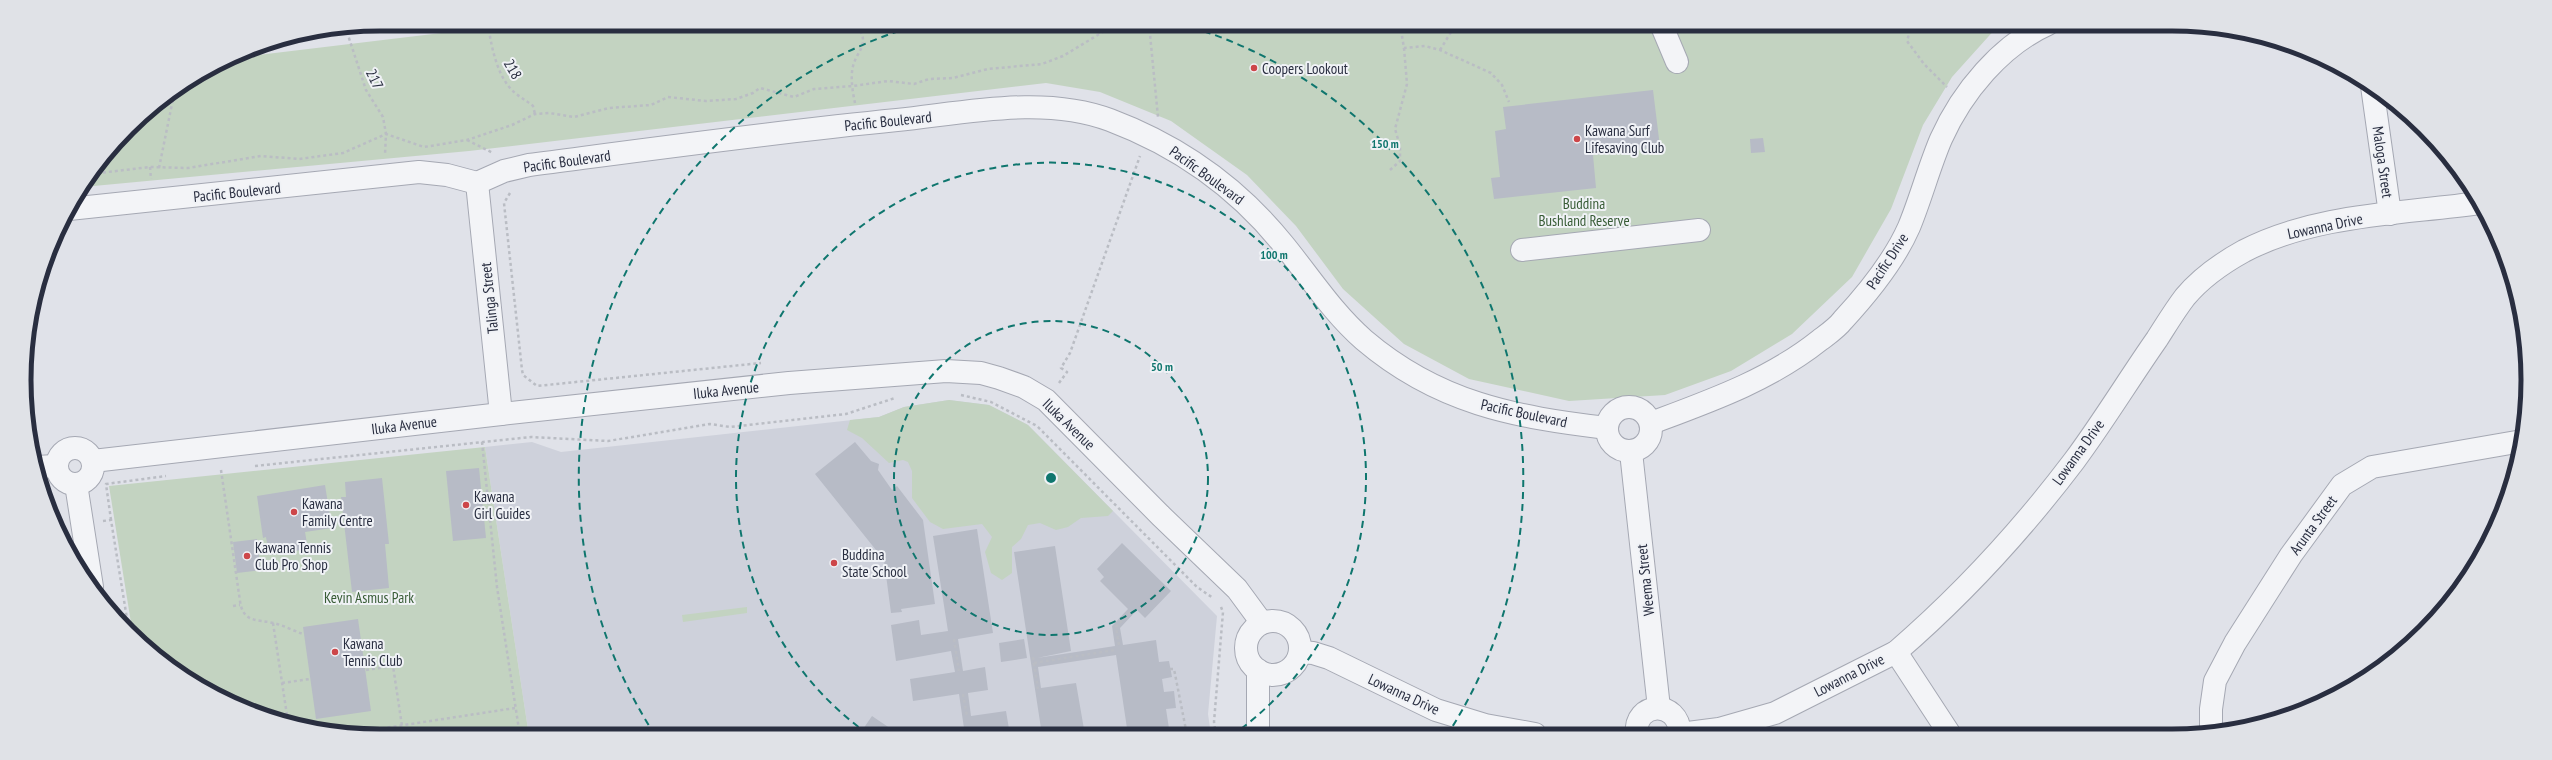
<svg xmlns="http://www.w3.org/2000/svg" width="2552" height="760" font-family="'PT Sans Narrow',sans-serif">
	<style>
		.built { fill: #ced1db }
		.green { fill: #c3d3c1 }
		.building { fill: #b7bbc6 }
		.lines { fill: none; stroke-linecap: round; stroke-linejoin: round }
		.minor-casing { stroke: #a5a8b3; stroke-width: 24 }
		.path { stroke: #babdc4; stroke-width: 2.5; stroke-dasharray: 3 3; stroke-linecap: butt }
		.minor { stroke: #f3f4f7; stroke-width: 22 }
		.ring { fill: none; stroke: #0f766e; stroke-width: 2; stroke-dasharray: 7 5 }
		.poi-dot { fill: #cd4649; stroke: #f0f2f6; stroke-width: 1.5 }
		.labels { text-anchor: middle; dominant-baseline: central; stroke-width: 4; stroke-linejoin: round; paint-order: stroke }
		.poi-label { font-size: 15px; fill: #292e40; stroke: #f0f2f6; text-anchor: start }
		.street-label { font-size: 15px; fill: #292e40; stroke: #f0f2f6 }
		.park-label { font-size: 15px; fill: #385c36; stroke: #f0f2f6 }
		.rim { fill: none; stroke: #292e40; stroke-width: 5 }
		.centre { fill: #0f766e; stroke: #f0f2f6; stroke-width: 2 }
		.ring-label { font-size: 12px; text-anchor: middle; font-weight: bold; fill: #0f766e; stroke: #f0f2f6; stroke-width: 4; stroke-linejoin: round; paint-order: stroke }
	</style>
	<rect width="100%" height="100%" fill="#e0e2e9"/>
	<polygon class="built" points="949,400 989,405 1028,425 1217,616 1208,714 1211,735 529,736 485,447 532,442 561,452 879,417 904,407"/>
	<g class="green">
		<polygon points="516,24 2003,24 1997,27 1952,77 1923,125 1891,209 1852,277 1792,334 1731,371 1665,395 1569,401 1469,379 1404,344 1343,289 1296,226 1247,175 1171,121 1100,92 1046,83 469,151 83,187 97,163 145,112 233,58"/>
		<polygon points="949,400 989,405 1028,425 1113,511 1108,516 1081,518 1068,527 1056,530 1040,523 1028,525 1021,539 1012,547 1012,573 1002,580 991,573 985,552 992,537 982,524 943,529 930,522 912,498 912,471 908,462 903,460 889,463 862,438 847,430 850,420 879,417 904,407"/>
		<polygon points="485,447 529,736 380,736 311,729 244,709 182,676 132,629 109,486"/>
		<polygon points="747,607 747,613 683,622 682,615"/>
	</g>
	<g class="building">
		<polygon points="1653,90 1660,147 1593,155 1596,188 1494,199 1491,178 1500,177 1495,131 1506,129 1503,107"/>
		<polygon points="1763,138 1765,152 1751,153 1750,139"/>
		<polygon points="855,442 871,461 879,464 878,470 892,490 897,486 923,520 935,604 901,609 902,612 891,613 884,560 815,474"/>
		<polygon points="479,468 486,538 453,541 446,471"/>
		<polygon points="382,478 389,544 385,544 389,588 352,592 341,497 346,497 345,482"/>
		<polygon points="325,485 332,528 305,532 308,549 269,555 266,537 263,538 257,496"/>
		<polygon points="977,529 993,633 958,639 963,671 985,667 988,690 968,693 971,716 1006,711 1010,735 965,735 959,694 913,701 910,679 955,672 951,651 896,661 891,625 919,620 921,635 948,631 933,536"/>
		<polygon points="257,539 261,570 237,573 233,542"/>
		<polygon points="1122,543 1171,591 1145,618 1137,610 1120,628 1123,645 1156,640 1159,662 1169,661 1172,677 1162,679 1164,692 1174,691 1176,708 1166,709 1170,735 1128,735 1116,655 1038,667 1041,688 1076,683 1085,735 1042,735 1014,552 1055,546 1071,651 1037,658 1115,646 1112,626 1128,609 1100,581 1104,577 1097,569"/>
		<polygon points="358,619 371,711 316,719 303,627"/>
		<polygon points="1024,639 1027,658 1001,662 999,643"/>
		<polygon points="872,716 900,735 859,735"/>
	</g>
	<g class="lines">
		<defs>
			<g id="minor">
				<polyline points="1661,24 1677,62"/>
				<polyline points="2372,86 2390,214"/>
				<polyline points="477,183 501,414"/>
				<path d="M69,209l350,-37 28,3 30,8 27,-12 25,-6c122,-16 245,-33 368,-45 68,-7 147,-25 213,0 69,26 127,67 173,124 27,33 49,68 81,96 74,63 150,77 243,88"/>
				<polyline points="1522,250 1699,230"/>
				<circle cx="1629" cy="429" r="22"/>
				<path d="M1651,423c59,-22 119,-43 169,-83 8,-6 17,-12 23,-20 25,-27 51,-59 66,-93 12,-29 20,-60 32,-88 21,-47 60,-94 107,-115"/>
				<circle cx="75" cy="466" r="18"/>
				<polyline points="1631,452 1659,708"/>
				<polyline points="93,461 501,414 789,383 946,371 981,373 999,378 1024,387 1046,400 1160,515 1237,589 1262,623"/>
				<polyline points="36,467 56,466"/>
				<polyline points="76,484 92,587"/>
				<circle cx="1273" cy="648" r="27"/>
				<polyline points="1300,652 1313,653 1329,658 1436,710 1485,725 1535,734"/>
				<polyline points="1896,652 1949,733"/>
				<polyline points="2211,733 2211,709 2215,681 2235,643 2291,555 2342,485 2372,467 2522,441"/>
				<path d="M1637,734c-4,-32 42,-36 43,0"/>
				<path d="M1680,734l39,-5 56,-16 121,-61c66,-57 125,-121 178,-191 29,-39 55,-82 83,-122 9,-14 18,-29 28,-42 15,-18 39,-35 59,-46 71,-37 157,-37 235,-48"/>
				<polyline points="1258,735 1258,670"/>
			</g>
		</defs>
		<use href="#minor" class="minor-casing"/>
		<g class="path">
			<path d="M488,24c3,21 9,54 27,69 6,5 12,8 18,13l2,8"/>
			<polyline points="1046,24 1057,24"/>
			<polyline points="1081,24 1100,33"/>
			<polyline points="1149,24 1158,117"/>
			<polyline points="1400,24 1404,48 1425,46 1440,50 1491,73 1502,85 1509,102"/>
			<polyline points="1912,24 1907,41 1924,64 1947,87"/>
			<polyline points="347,32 366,90 383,117 386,134 385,155"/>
			<polyline points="1440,50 1456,24"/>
			<path d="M855,103c-2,-9 -4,-21 -3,-31 2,-22 21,-25 4,-48"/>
			<polyline points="467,140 493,153"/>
			<polyline points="150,167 151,179"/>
			<polyline points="159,168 173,99 171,96"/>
			<polyline points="1390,170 1400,161 1400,146 1395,129 1407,84 1404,48"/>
			<polyline points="91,174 150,167 188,168 261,156 299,159 343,153 386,134 424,147 467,140 512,125 535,114 549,113 574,117 609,108 651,105 668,97 706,101 736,99 753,93 760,88 794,97 814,89 853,86 888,81 914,84 929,79 953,78 988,69 1042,64 1063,56 1116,24"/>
			<polyline points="510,193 504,203 522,370 523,375 537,386 761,363"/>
			<polyline points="1059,383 1067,372 1061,368 1070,353 1140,156"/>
			<polyline points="961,395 991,402 1037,426 1197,587 1213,598"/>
			<polyline points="482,442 497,587 520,736"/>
			<polyline points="255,466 531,437 608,441 710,424 730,427 846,414 895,398"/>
			<path d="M221,470l19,131c3,22 17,18 33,22 10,2 21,8 30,11"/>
			<polyline points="111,520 106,484 166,476"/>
			<polyline points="103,521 111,520 128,625"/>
			<polyline points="233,606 240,605"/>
			<polyline points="273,623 288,722"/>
			<polyline points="954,639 959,671"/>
			<polyline points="1119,645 1116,627 1131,611"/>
			<polyline points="1033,657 1038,689"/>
			<polyline points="1034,663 1115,650"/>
			<polyline points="1170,669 1174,669 1187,735"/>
			<polyline points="366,670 393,666 402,726"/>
			<polyline points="282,683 310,679"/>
			<polyline points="963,694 967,717"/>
			<polyline points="352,733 515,708"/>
			<polyline points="1216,735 1214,722 1223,612 1221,607"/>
		</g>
		<use href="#minor" class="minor"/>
	</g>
	<g class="ring">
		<circle cx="1051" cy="478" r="157"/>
		<path d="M868 734A315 315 0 1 1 1234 734"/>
		<path d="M655 735A472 472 0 0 1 921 24M1181 24A472 472 0 0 1 1449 732"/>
	</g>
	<g class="poi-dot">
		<circle cx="1254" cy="68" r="4"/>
		<circle cx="1577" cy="139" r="4"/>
		<circle cx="466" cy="505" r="4"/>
		<circle cx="294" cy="512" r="4"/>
		<circle cx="247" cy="556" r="4"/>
		<circle cx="834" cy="563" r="4"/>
		<circle cx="335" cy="652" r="4"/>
	</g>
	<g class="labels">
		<g class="poi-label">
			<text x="1262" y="68">Coopers Lookout</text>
			<text x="1585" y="130">Kawana Surf<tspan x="1585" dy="17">Lifesaving Club</tspan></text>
			<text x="474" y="496">Kawana<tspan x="474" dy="17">Girl Guides</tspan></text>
			<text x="302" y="503">Kawana<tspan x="302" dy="17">Family Centre</tspan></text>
			<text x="255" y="547">Kawana Tennis<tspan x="255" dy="17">Club Pro Shop</tspan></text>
			<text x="842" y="554">Buddina<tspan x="842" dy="17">State School</tspan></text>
			<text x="343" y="643">Kawana<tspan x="343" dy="17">Tennis Club</tspan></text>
		</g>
		<g class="street-label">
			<text transform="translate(513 69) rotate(60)">218</text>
			<text transform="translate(375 79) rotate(64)">217</text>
			<text transform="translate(888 121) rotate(-6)">Pacific Boulevard</text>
			<text transform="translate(567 161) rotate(-8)">Pacific Boulevard</text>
			<text transform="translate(2383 162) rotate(82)">Maloga Street</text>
			<text transform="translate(1207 175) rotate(36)">Pacific Boulevard</text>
			<text transform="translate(237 192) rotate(-6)">Pacific Boulevard</text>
			<text transform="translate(2325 226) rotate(-12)">Lowanna Drive</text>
			<text transform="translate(1887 261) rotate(-57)">Pacific Drive</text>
			<text transform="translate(489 298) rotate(-96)">Talinga Street</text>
			<text transform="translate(726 390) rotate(-6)">Iluka Avenue</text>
			<text transform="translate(1524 413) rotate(12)">Pacific Boulevard</text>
			<text transform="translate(1069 424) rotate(44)">Iluka Avenue</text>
			<text transform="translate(404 425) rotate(-7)">Iluka Avenue</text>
			<text transform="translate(2078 452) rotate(-54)">Lowanna Drive</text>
			<text transform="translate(2313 525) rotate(-54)">Arunta Street</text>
			<text transform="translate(1645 580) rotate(-96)">Weema Street</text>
			<text transform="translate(1849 675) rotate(-27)">Lowanna Drive</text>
			<text transform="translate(1404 694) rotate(25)">Lowanna Drive</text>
		</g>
		<g class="park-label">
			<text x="1584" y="203">Buddina<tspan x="1584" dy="17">Bushland Reserve</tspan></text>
			<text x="369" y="597">Kevin Asmus Park</text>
		</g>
	</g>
	<path d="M0 0H2552V760H0ZM380 31H2172A349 349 0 0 1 2521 380V380A349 349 0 0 1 2172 729H380A349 349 0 0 1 31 380V380A349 349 0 0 1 380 31Z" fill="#e0e2e7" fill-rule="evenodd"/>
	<path class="rim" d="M380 31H2172A349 349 0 0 1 2521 380V380A349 349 0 0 1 2172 729H380A349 349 0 0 1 31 380V380A349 349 0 0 1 380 31Z"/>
	<circle cx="1051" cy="478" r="6" class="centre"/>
	<g class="ring-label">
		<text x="1385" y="148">150 m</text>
		<text x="1274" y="259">100 m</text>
		<text x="1162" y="371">50 m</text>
	</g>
</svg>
